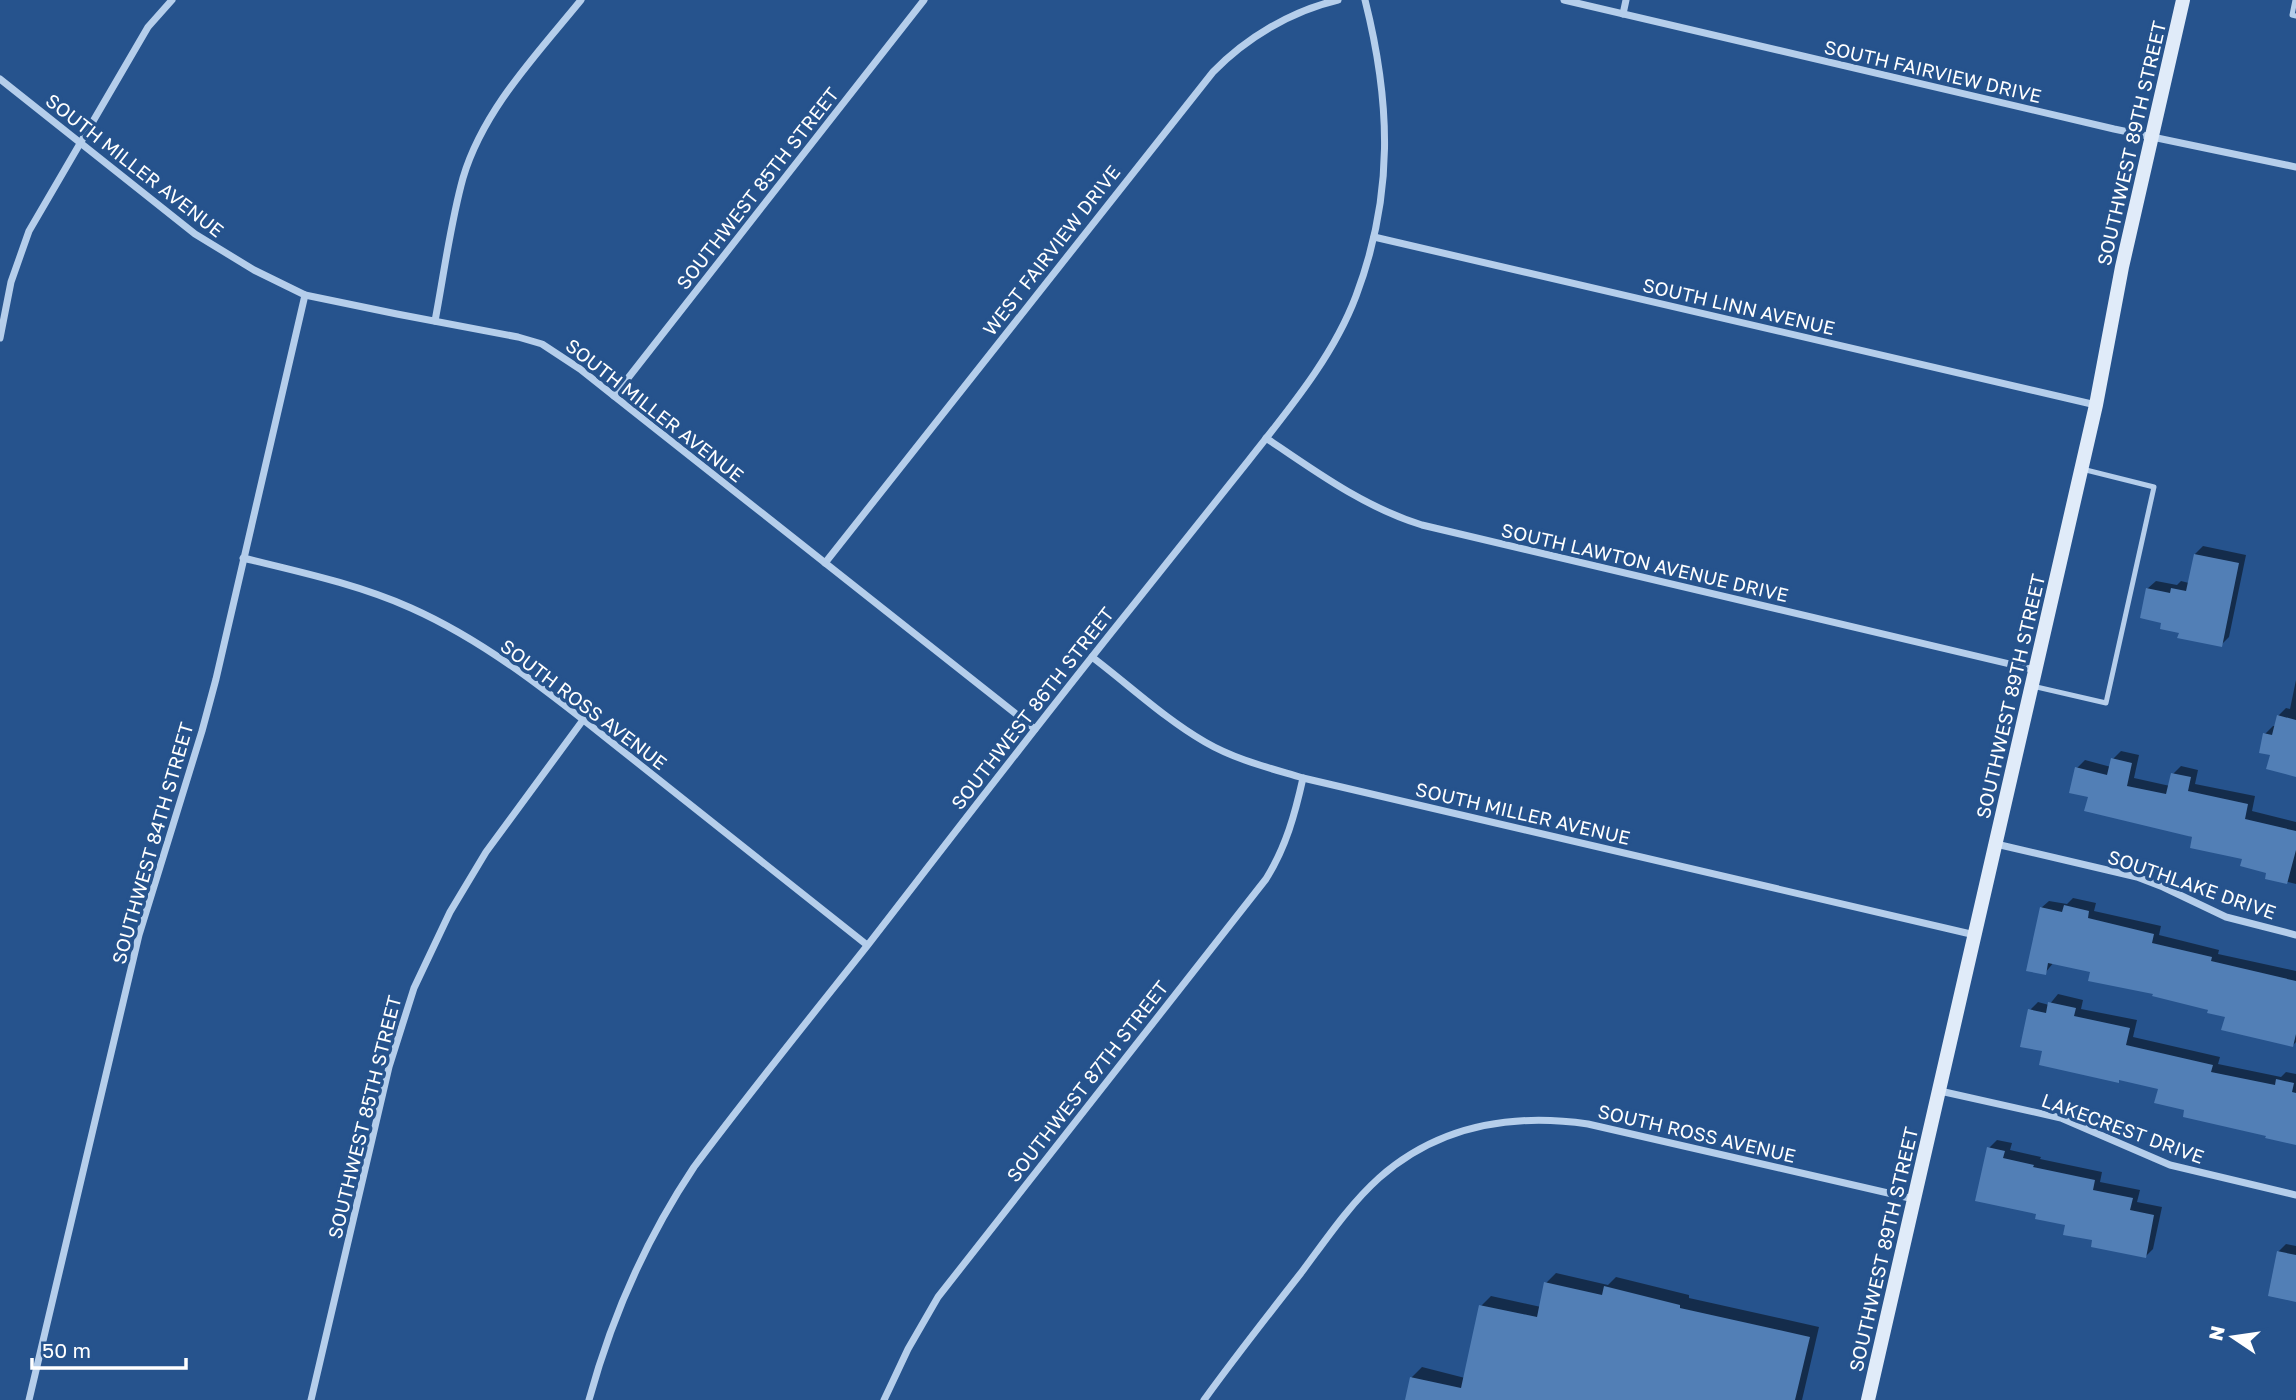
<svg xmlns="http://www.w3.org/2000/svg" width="2296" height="1400" font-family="'Golos Text',sans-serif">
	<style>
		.shadow { fill: #0007 }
		.building { fill: #527fb6 }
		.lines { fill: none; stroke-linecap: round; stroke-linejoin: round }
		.lane { stroke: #b5ceeb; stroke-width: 5 }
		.street { stroke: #b5ceeb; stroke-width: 7 }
		.secondary { stroke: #e0ebf9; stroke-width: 14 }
		.labels { text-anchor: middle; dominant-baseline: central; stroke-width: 7; stroke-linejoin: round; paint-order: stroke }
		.street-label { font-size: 19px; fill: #fff; stroke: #26538d }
	</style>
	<rect width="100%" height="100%" fill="#26538d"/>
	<g class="shadow">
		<polygon points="2203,546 2246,555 2229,637 2221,645 2181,631 2163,621 2147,589 2156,581 2177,585 2181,581 2189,583 2195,554"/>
		<polygon points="2296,680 2296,775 2272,754 2265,734 2273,726 2276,726 2278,716 2286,708 2290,709"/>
		<polygon points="2121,751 2139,755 2134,778 2170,786 2173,774 2181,766 2198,770 2195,784 2255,796 2252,811 2296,822 2296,884 2267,877 2269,872 2244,858 2090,796 2077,768 2085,760 2111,767 2113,759"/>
		<polygon points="2073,898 2096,903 2094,911 2161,926 2159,935 2219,950 2218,954 2296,971 2296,1042 2293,1045 2227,1016 2092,971 2054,962 2045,973 2041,908 2049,901 2067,904"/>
		<polygon points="2058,994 2083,1000 2081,1009 2137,1020 2133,1037 2220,1057 2218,1064 2281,1077 2286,1072 2296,1074 2296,1143 2186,1108 2160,1087 2121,1079 2118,1081 2044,1050 2030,1010 2038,1002 2049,1005"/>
		<polygon points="1997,1140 2012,1143 2010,1150 2041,1157 2040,1159 2102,1172 2100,1182 2140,1190 2137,1202 2162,1207 2153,1249 2145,1257 2094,1239 2067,1224 2038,1213 1989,1148"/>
		<polygon points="2286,1244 2296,1246 2296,1300 2278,1252"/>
		<polygon points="1556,1273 1608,1285 1616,1277 1689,1295 1689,1298 1819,1327 1802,1400 1407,1400 1412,1377 1422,1367 1465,1378 1481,1306 1491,1296 1541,1307 1546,1283"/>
	</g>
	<g class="building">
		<polygon points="2194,554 2239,563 2222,647 2177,638 2179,633 2160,629 2161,623 2140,618 2146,588 2170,593 2171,588 2186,591"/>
		<polygon points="2277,715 2296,720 2296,777 2266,769 2270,755 2259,753 2263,733 2272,735"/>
		<polygon points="2111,758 2132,763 2127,786 2166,794 2171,773 2191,777 2188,791 2248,804 2245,819 2296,831 2296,850 2287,884 2265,879 2266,873 2240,866 2242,859 2190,848 2192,837 2084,811 2088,797 2069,793 2075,767 2107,775"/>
		<polygon points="2064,905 2089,911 2088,918 2154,934 2152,943 2212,957 2211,961 2296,981 2296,1034 2293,1047 2221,1030 2225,1017 2207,1013 2208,1010 2152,996 2153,994 2088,981 2090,972 2048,963 2046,975 2026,971 2040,907 2062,912"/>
		<polygon points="2048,1002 2076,1008 2074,1016 2130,1028 2126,1045 2213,1065 2211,1072 2275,1085 2276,1079 2294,1083 2292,1092 2296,1093 2296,1145 2265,1138 2266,1136 2183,1117 2184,1110 2154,1103 2158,1089 2119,1080 2119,1083 2039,1065 2042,1051 2020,1047 2028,1009 2046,1013"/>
		<polygon points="1987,1147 2005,1151 2003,1158 2034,1165 2033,1167 2095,1180 2093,1190 2133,1198 2130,1210 2154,1215 2146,1258 2091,1247 2092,1240 2063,1235 2065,1225 2035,1219 2036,1214 1975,1201"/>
		<polygon points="2277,1251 2296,1255 2296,1302 2268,1296"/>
		<polygon points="1544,1282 1602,1295 1604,1286 1680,1305 1680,1308 1810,1337 1795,1400 1405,1400 1410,1377 1461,1388 1479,1305 1537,1317"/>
	</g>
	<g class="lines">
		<g class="lane">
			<polyline points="2295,0 2292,15 2296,16"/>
			<polyline points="2032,686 2106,703 2154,487 2082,469"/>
		</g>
		<g class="street">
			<polyline points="1564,0 2114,129 2296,167"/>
			<polyline points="1623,14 1626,0"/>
			<polyline points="0,79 195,234 254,270 305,295 397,314 518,337 542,344 580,369 614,396 1035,729"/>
			<polyline points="1374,237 2096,405"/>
			<path d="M435,321c9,-47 15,-96 28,-143 20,-68 74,-124 118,-178"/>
			<polyline points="0,338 11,282 29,231 148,27 172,0"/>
			<polyline points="614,396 924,0"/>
			<path d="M1266,438c50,34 98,69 156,87l613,145"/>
			<path d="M243,558c57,14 114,26 168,50 83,37 153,97 223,152 78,62 156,124 233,185"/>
			<path d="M825,563l388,-491c33,-34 78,-61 125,-72"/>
			<path d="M1092,657c37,28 73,62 113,85 31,18 65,26 98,36l672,157"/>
			<polyline points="1996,844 2137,877 2163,887 2226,917 2296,935"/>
			<polyline points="1940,1091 2061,1118 2170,1165 2296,1195"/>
			<polyline points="29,1400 139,935 202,731 216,679 305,295"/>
			<polyline points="311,1400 389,1067 414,988 450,912 486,852 583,720"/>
			<path d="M589,1400c23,-84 57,-161 105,-233 56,-75 115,-148 173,-221 89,-115 177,-230 268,-343 38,-48 76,-96 114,-143 40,-51 84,-103 107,-164 38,-101 35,-193 9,-296"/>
			<path d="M884,1400l24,-51 30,-52 328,-418c20,-32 29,-65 37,-101"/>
			<path d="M1204,1400c31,-43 64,-85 97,-127 24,-32 48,-68 78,-95 60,-53 132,-65 209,-54l326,75"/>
		</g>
		<polyline class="secondary" points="1868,1400 2096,405 2122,267 2183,0"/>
	</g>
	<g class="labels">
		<g class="street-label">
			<text transform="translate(1933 71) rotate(13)">SOUTH FAIRVIEW DRIVE</text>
			<text transform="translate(2131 143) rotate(-77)">SOUTHWEST 89TH STREET</text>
			<text transform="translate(135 165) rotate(38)">SOUTH MILLER AVENUE</text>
			<text transform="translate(757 188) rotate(-52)">SOUTHWEST 85TH STREET</text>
			<text transform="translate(1051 250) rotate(-52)">WEST FAIRVIEW DRIVE</text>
			<text transform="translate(1739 306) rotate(13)">SOUTH LINN AVENUE</text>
			<text transform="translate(655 410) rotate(38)">SOUTH MILLER AVENUE</text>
			<text transform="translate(1645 562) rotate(13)">SOUTH LAWTON AVENUE DRIVE</text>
			<text transform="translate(2010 696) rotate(-77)">SOUTHWEST 89TH STREET</text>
			<text transform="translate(584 704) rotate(37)">SOUTH ROSS AVENUE</text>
			<text transform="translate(1032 708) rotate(-52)">SOUTHWEST 86TH STREET</text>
			<text transform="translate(1523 813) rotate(13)">SOUTH MILLER AVENUE</text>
			<text transform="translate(152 843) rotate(-74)">SOUTHWEST 84TH STREET</text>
			<text transform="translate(2192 884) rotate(19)">SOUTHLAKE DRIVE</text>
			<text transform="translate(1087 1081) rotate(-52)">SOUTHWEST 87TH STREET</text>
			<text transform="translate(364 1117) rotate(-76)">SOUTHWEST 85TH STREET</text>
			<text transform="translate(2123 1128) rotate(20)">LAKECREST DRIVE</text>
			<text transform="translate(1697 1133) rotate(13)">SOUTH ROSS AVENUE</text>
			<text transform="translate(1883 1249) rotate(-77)">SOUTHWEST 89TH STREET</text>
		</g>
	</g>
	<g transform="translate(2233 1337) rotate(283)" stroke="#26538d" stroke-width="5" paint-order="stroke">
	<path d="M0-5L12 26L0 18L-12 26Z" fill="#ffffff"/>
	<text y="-10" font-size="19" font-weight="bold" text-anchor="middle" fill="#ffffff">N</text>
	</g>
	<path d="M32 1358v10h154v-10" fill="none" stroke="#ffffff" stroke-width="3.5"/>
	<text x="42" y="1358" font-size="21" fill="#ffffff" stroke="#26538d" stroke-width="5" paint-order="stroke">50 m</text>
</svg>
